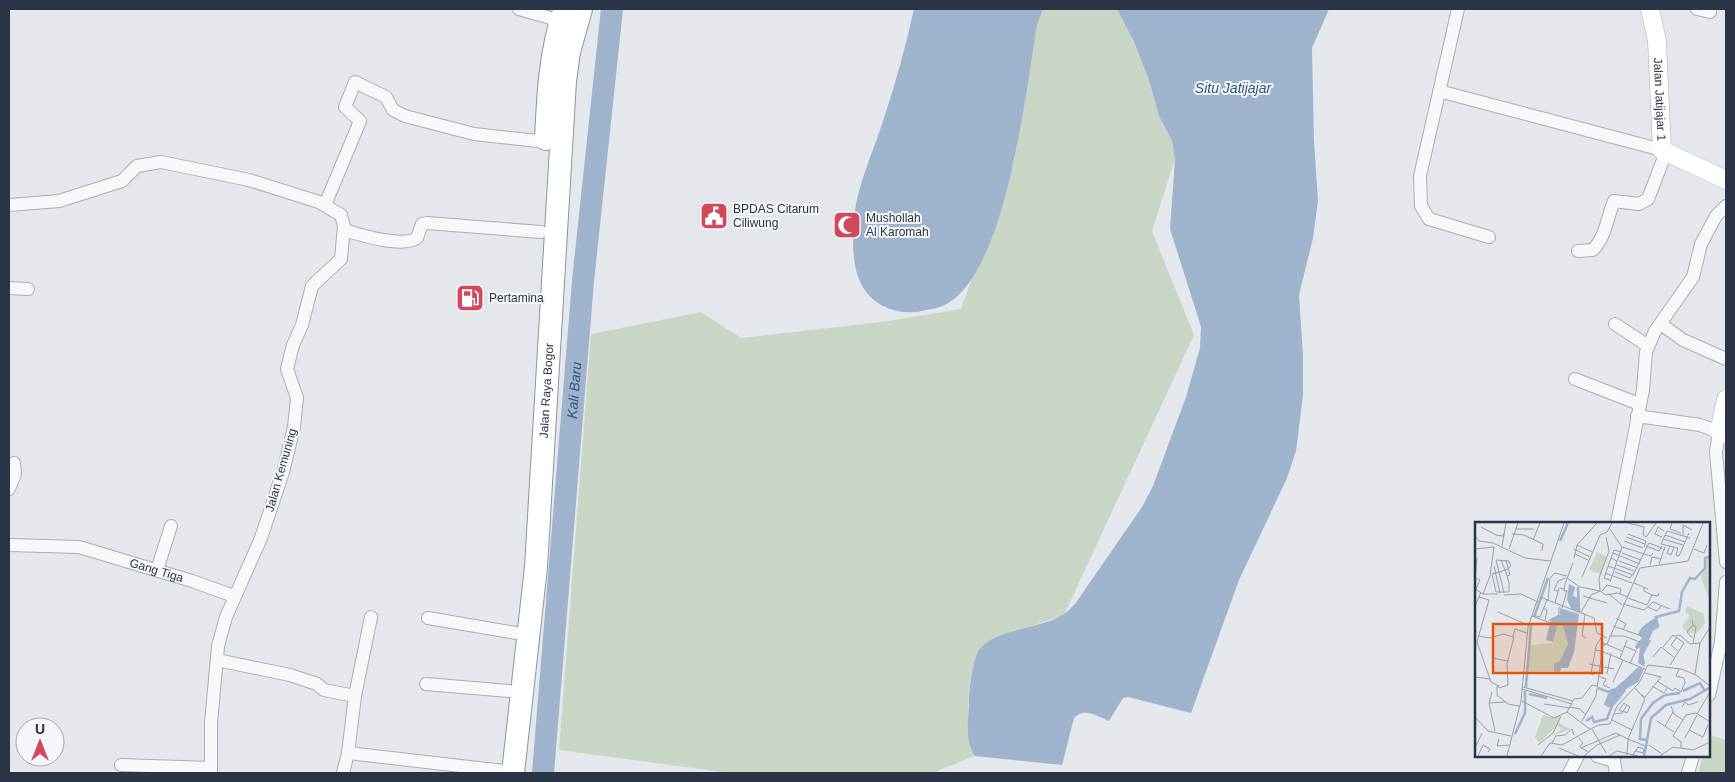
<svg xmlns="http://www.w3.org/2000/svg" width="1735" height="782" font-family="Helvetica,sans-serif">
	<style>
		.green { fill: #c9d6c5 }
		.water { fill: #9fb4cc }
		.lines { fill: none; stroke-linecap: round; stroke-linejoin: round }
		.river { stroke: #9fb4cc; stroke-width: 22 }
		.street-casing { stroke: #a9aeb7; stroke-width: 14 }
		.secondary-casing { stroke: #a9aeb7; stroke-width: 19 }
		.highway-casing { stroke: #8b94a3; stroke-width: 24 }
		.street { stroke: #f7f8fa; stroke-width: 12 }
		.secondary { stroke: #fff; stroke-width: 18 }
		.highway { stroke: #fff; stroke-width: 22 }
		.labels { text-anchor: middle; dominant-baseline: central; stroke-width: 4; stroke-linejoin: round; paint-order: stroke }
		.street-label { font-size: 12px; fill: #2b3445; stroke: #f4f6f9 }
		.poi-label { font-size: 12px; fill: #2b3445; stroke: #f4f6f9; text-anchor: start }
		.water-label { font-size: 14px; font-style: italic; fill: #34527a; stroke: #f4f6f9 }
		.inset-river { fill: none; stroke: #9fb4cc; stroke-width: 2.5 }
		.inset-road { fill: none; stroke: #9a9fa9; stroke-width: 1 }
		.view { fill: #df570f; fill-opacity: 0.15; stroke: #df570f; stroke-width: 2.5 }
		.inset-edge { fill: none; stroke: #2b3445; stroke-width: 2.5 }
	</style>
	<rect width="100%" height="100%" fill="#e4e7ec"/>
	<g class="green">
		<path d="M1043,9h74l6,8 26,63 10,36 13,25 3,18 -23,72 42,104 -130,280 -68,23c-6,3 -12,6 -16,11 -13,16 -16,90 -5,107l-43,17h-202l-171,-23 32,-416 110,-22 40,26 141,-16 79,-13 53,-147 23,-137z"/>
		<polygon points="1709,735 1726,740 1726,773 1698,773 1703,756 1709,756"/>
	</g>
	<g class="water">
		<path d="M914,9h129l-6,16c-11,64 -30,244 -89,278 -6,4 -15,6 -22,7 -14,4 -30,3 -43,-4 -28,-15 -30,-44 -30,-72 0,-41 19,-78 31,-116 12,-36 22,-73 30,-109z"/>
		<path d="M1117,9h212l-17,39 2,93 4,60 -5,37 -14,57 4,60v40l-7,56 -9,27 -48,102 -48,133 -63,-16 -5,1 -14,23c-12,-5 -24,-14 -35,-3l-12,47 -87,-9c-10,-15 -7,-34 -6,-52 0,-13 3,-43 10,-54 14,-21 63,-21 85,-36 4,-2 7,-7 11,-10l67,-97 11,-21 33,-89 14,-49 1,-21 -4,-13 -27,-85 5,-70 -3,-18 -13,-25 -10,-36 -16,-40z"/>
	</g>
	<g class="lines">
		<path class="river" id="s1" d="M543,773l40,-492 29,-272"/>
		<defs>
			<g id="street">
				<polyline points="519,9 561,21"/>
				<polyline points="1458,9 1420,176 1421,206 1429,219 1489,237"/>
				<polyline points="1697,9 1710,12"/>
				<polyline points="1439,91 1662,150"/>
				<polyline points="9,205 59,201 122,181 137,166 161,162 249,180 319,202 341,215 344,226 341,259 312,286 302,325 293,345 287,369 297,398 294,427 283,472 261,538 226,617 218,646 211,723 211,773"/>
				<polyline points="325,205 360,121 345,107 355,82 386,97 393,110 405,116 474,134 546,142"/>
				<path d="M344,230c17,5 58,18 73,8l5,-14 5,-1 114,9"/>
				<path d="M1578,251l15,-1c13,-14 14,-32 21,-49l25,3 9,-5 18,-47"/>
				<polyline points="9,288 28,289"/>
				<polyline points="1615,324 1648,346"/>
				<polyline points="1661,324 1683,340 1726,359"/>
				<polyline points="1575,379 1639,404"/>
				<polyline points="1637,416 1700,425 1719,432 1716,452 1726,562"/>
				<polyline points="9,489 15,474 14,463"/>
				<polyline points="1617,523 1643,390 1646,352 1655,331 1693,277 1701,244 1716,216 1726,206"/>
				<path id="s2" d="M9,545l70,2 113,34 42,15"/>
				<polyline points="157,570 171,526"/>
				<polyline points="428,618 516,633"/>
				<polyline points="217,660 290,675 317,684 324,690 355,696 371,617"/>
				<polyline points="426,684 509,691"/>
				<polyline points="1709,695 1721,642 1726,582"/>
				<polyline points="355,696 348,753 513,772"/>
				<polyline points="1597,756 1614,761 1616,773"/>
				<polyline points="121,765 211,768"/>
				<polyline points="343,773 348,753"/>
				<polyline points="1569,773 1578,756"/>
				<polyline points="1688,773 1693,756"/>
			</g>
			<g id="secondary">
				<path id="s3" d="M1650,9l7,32 5,109 64,30"/>
				<polyline points="1726,399 1719,432 1726,434"/>
			</g>
			<g id="highway">
				<path d="M546,139c2,-44 4,-86 18,-128"/>
				<path id="s4" d="M513,773l23,-206 29,-486 4,-29 12,-43"/>
			</g>
		</defs>
		<use href="#street" class="street-casing"/>
		<use href="#secondary" class="secondary-casing"/>
		<use href="#highway" class="highway-casing"/>
		<use href="#street" class="street"/>
		<use href="#secondary" class="secondary"/>
		<use href="#highway" class="highway"/>
	</g>
	<defs>
		<symbol id="civic-square" viewBox="-11 -11 22 22"><rect x="-9" y="-9" width="18" height="18" rx="4" fill="#d1495b" stroke="#f4f6f9"/><path d="M-.6-6.5H3V-4.5H.6V-3L4-1V1h2V6H-6V1h2V-1L-.6-3ZM-1.2 2.5V6h2.4V2.5Z" fill="#fff"/></symbol>
		<symbol id="mosque-square" viewBox="-11 -11 22 22"><rect x="-9" y="-9" width="18" height="18" rx="4" fill="#d1495b" stroke="#f4f6f9"/><path d="M3.5-4.9A6 6 0 1 0 3.5 4.9A5 5 0 1 1 3.5-4.9Z" fill="#fff"/></symbol>
		<symbol id="fuel-square" viewBox="-11 -11 22 22"><rect x="-9" y="-9" width="18" height="18" rx="4" fill="#d1495b" stroke="#f4f6f9"/><path d="M-5.5-6h7V0h2V4h1.3V-2.5L3-4.5l.8-.8L6-3V5H2.5V1h-1V6h-7ZM-4.2-4.7v3.2H.2V-4.7Z" fill="#fff"/></symbol>
	</defs>
	<g fill-rule="evenodd">
		<use href="#civic-square" x="698" y="200" width="32" height="32"/>
		<use href="#mosque-square" x="831" y="209" width="32" height="32"/>
		<use href="#fuel-square" x="454" y="282" width="32" height="32"/>
	</g>
	<g class="labels">
		<g class="street-label">
			<text stroke="none"><textPath href="#s3" startOffset="91">Jalan Jatijajar 1</textPath></text>
			<text stroke="none"><textPath href="#s4" startOffset="384">Jalan Raya Bogor</textPath></text>
			<text transform="translate(281 470) rotate(-74)">Jalan Kemuning</text>
			<text stroke="none"><textPath href="#s2" startOffset="151">Gang Tiga</textPath></text>
		</g>
		<g class="poi-label">
			<text x="733" y="209">BPDAS Citarum<tspan x="733" dy="14">Ciliwung</tspan></text>
			<text x="866" y="218">Mushollah<tspan x="866" dy="14">Al Karomah</tspan></text>
			<text x="489" y="298">Pertamina</text>
		</g>
		<g class="water-label">
			<text x="1233" y="88">Situ Jatijajar</text>
			<text stroke="none"><textPath href="#s1" startOffset="384">Kali Baru</textPath></text>
		</g>
	</g>
	<g transform="translate(1475 522)">
		<rect width="235" height="235" fill="#e4e7ec"/>
		<path d="M122,30l10,5 -6,17 -12,-4zM235,35v45l-9,-25 6,-13 -1,-6zM212,84l17,8 1,9 -8,10h-8l-7,-6 8,-12 -5,-3zM87,101l6,22 -8,17 -6,3v6h-26l2,-26 23,-2 5,-19zM68,193l10,3 7,-2 -1,7 11,6 -18,7 10,-7 -5,-3 -18,17 -4,-6z" fill="#c9d6c5"/>
		<path d="M94,62l6,3 -2,9 5,2v13l-6,-1 -5,-10zM85,86l19,6 -5,38 -6,16h-7l-1,4 -6,-1v-7l6,-3 8,-17 -6,-21 -4,1 -5,18 -7,-2 5,-21 9,-4zM181,95l3,10 -6,4 -11,24 3,12 -7,-4 2,-16 -4,3 -1,-4 7,-8 -4,-4 4,-7zM163,145l6,2 -6,13 -12,7 -15,19 -5,-2 3,-11z" fill="#9fb4cc"/>
		<path class="inset-river" d="M85,19l8,-18M103,65l1,25M59,95l14,-39M183,105l-2,-10 23,-6 3,-19 8,-14 5,1 10,-11v-10l5,-2M169,142l-2,-9 8,-15M51,165l5,-62M123,166l10,4 6,-3M208,169l17,-8 5,8M205,171l-15,2 -12,8 -12,16 -1,20 7,1 4,-22 15,-13 24,-6 19,-11M54,172l18,4M130,183l4,-10 15,-13M111,199l6,-4 2,5 13,-3 5,-13 13,-16M40,212l10,-21v-22M169,234l3,-15"/>
		<path class="inset-road" d="M153,1l16,4 -1,8 3,2 10,-14M197,1l-2,6 11,4M6,5l15,8 7,1 1,-3M134,6l13,19 -12,35M40,7h19M37,12l12,1 19,9 -1,7M153,12l18,7 -2,6M190,13l20,7M208,14v-11l9,5M1,15l3,4 14,2 32,15 25,3M131,15l3,14 -10,27 1,13 6,4 11,-2 11,4M151,15l19,7M187,15l-7,-3 3,-7 6,4M188,17l20,6M58,18l7,-17M149,19l19,7M186,22l6,-13 23,7M186,22l17,4M102,23l15,7M27,24l4,-23M171,24l13,5 3,-5M195,24l-3,7 4,2 3,-8M147,25l29,9 2,-3M203,26l-2,7 3,1 10,-23M0,27l19,-2M34,27l9,-26M99,27l16,8M219,27l10,4 3,-8M138,31l27,11M147,31l19,7M100,32l2,-9 20,-22M99,36l1,-4 13,6M136,36l3,-8 7,2M26,38l4,10 2,6 2,7v9h-13l-4,-18 3,-1 5,-1 5,-2 3,-1M31,38l4,15 -3,1M144,39l19,7M184,42l6,-17M142,43l17,6M175,43l2,-8 9,2M19,44l6,27M133,44l25,9M140,50l15,6 2,-3M130,51l27,10M158,53l16,-32 13,5M107,55l18,-42 7,-3 5,-9M75,56l5,-5 12,3M92,56l13,9 20,4 -9,4 -10,17M135,58l-6,-2 7,-20 6,3M159,61l14,6M169,65v4l8,4 6,1 1,-3M0,67l8,5h15M1,67l4,-9 -5,-2 2,-20M83,69l-4,-1 4,-9 8,-3M92,69h-3l1,-7 8,-21M127,69l5,-6 14,4 -1,5M29,71l-8,-33 13,1 2,5 -3,2M8,72l7,-18 4,-29M134,72l13,11M29,73l17,-1 17,8M108,74l24,7M4,75l10,3 -12,42 14,40 6,3v10l11,9 11,2M65,75l54,21 3,15 10,5M153,76l19,7 5,-10M73,79l2,-23M80,81l4,-15 5,1M148,82l21,6 9,-8 17,7M0,84l6,-14M173,85l9,4 5,-6M68,86l4,2 -2,11M87,86l5,-18M23,90l30,13M110,92l-3,22 4,2M57,94l18,7M61,94l4,1 7,-17M141,96l10,6 -3,6M73,99l11,-6v-8M138,104l29,10M3,114l12,2 13,-4 11,3 -7,27 1,21 -9,3 -1,-3M38,114l2,-7 12,4M134,114h15l16,6M201,114l4,-1 10,9 10,-1 10,-16M202,115l-6,8 7,6M217,116l-5,-6 6,-7 -1,-5M126,120l21,9M218,121l3,-16 -3,-2M149,124l12,5 -6,12M188,125l10,-12 11,8M19,131l-2,5 16,3M178,135l8,-10 14,11M145,136l7,-18M114,142l25,5M195,143l14,-22M170,147l-44,-18 1,-5 5,-2 33,-76 48,-7 15,-38M132,152l4,-21M220,152l5,-31M119,153l-3,-1 5,-28 6,-10M123,154l8,3 -3,6 7,3M0,155l15,2M182,159l16,10 2,-3 6,4 4,-9 -1,-5 -8,-2 3,-7M138,160l10,-22M177,164l12,7 4,-6M48,165l50,14M47,167l50,15M17,170l-3,11 6,28M167,173l3,2 16,-20 -16,-4M47,179l32,17 13,-6 7,-13 8,-1 10,-13 5,1M14,181l17,-1M69,182l26,4M196,184l3,8 9,6M95,185l10,2 6,6M207,185l3,-5 3,3 10,-3M92,190l23,17M148,190l-4,-2 5,-7 6,4 -3,6 -4,-2M139,192l8,-1 5,-8M222,192l13,-22M0,195l13,14M137,198l20,10M107,199l14,-25 5,-36v-9l-5,-1M182,199l17,11M190,204l8,-14M117,207l14,24M214,208l14,7 5,-12M13,209l23,5M104,216l4,5 -3,4 8,5M210,216l12,-23M24,217l-2,7 12,-1M77,221l4,-7 9,-1 7,-6 2,6M63,223l15,-12 8,-17M174,223l13,9M0,226l7,-15M84,226l19,8M106,226l35,-15 12,6 17,-40 -10,-11M206,226v-6l-8,-6 13,-21 10,-2 14,9M152,233l1,-16 17,7M3,234l5,-11 7,4 -2,3M32,234l14,-55 7,-74 36,-104M66,234l9,-13 12,2 36,-20 12,-1 7,-18 22,-23 9,-18 33,4 15,6 14,11M109,234l13,-11 23,-10M134,234l8,-5 21,5M158,234l2,-5 8,2 1,-4 -6,-2 -2,4M185,234l13,-9 20,3 17,-8"/>
		<path class="view" d="M18,102h109v49h-109z"/>
		<rect width="235" height="235" class="inset-edge"/>
	</g>
	<rect width="1735" height="782" fill="none" stroke="#2b3445" stroke-width="20"/>
	<g transform="translate(40 742)"><circle r="24" fill="#f4f6f9" stroke="#a4a8b1"/>
	<path d="M0-4L9 19L0 12L-9 19Z" fill="#d1495b"/>
	<text y="-8" font-size="14" font-weight="bold" text-anchor="middle" fill="#2b3445">U</text>
	</g>
</svg>
